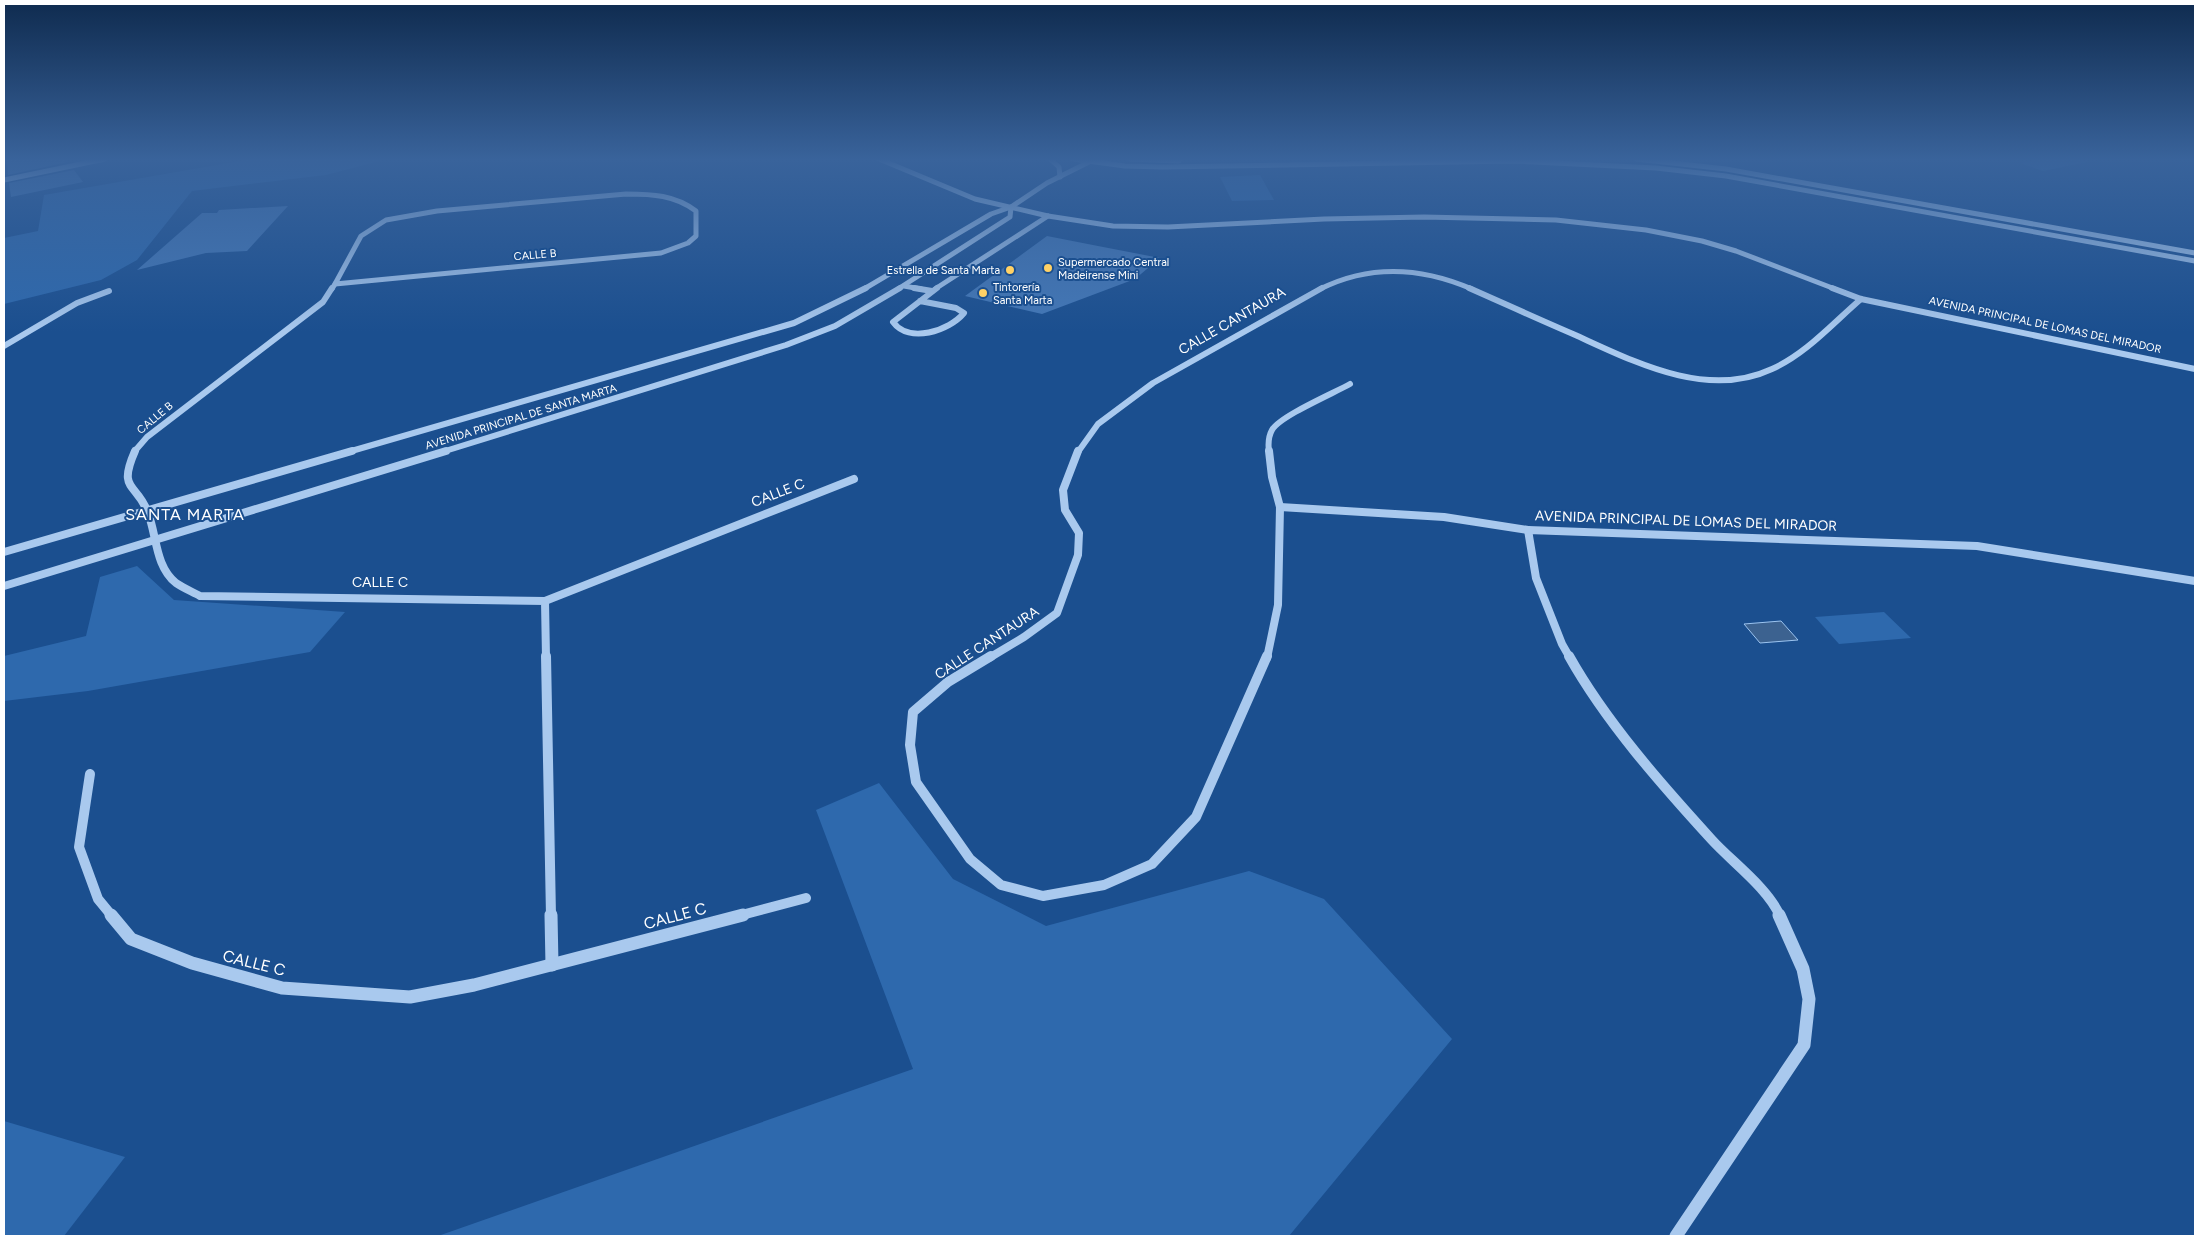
<svg xmlns="http://www.w3.org/2000/svg" width="2199" height="1240" font-family="Figtree,sans-serif">
	<style>
		.green { fill: #2e69ad }
		.water { fill: #3c6290; stroke: #9cc4f0 }
		.building { fill: #4478b7 }
		.lines { fill: none; stroke-linecap: round; stroke-linejoin: round }
		.minor-far4 { stroke: #a9c9ee; stroke-width: 5 }
		.minor-far3 { stroke: #a9c9ee; stroke-width: 6 }
		.minor-far2 { stroke: #a9c9ee; stroke-width: 8 }
		.minor-far1 { stroke: #a9c9ee; stroke-width: 10 }
		.minor { stroke: #a9c9ee; stroke-width: 13 }
		.poi-dot { fill: #ffd166; stroke: #1b4f8f; stroke-width: 2 }
		.labels { text-anchor: middle; dominant-baseline: central; stroke-width: 4; stroke-linejoin: round; paint-order: stroke }
		.far-street-label { font-size: 11px; fill: #fff; stroke: #1b4f8f }
		.far-poi-label { font-size: 11px; fill: #fff; stroke: #1b4f8f; text-anchor: start }
		.street-label { font-size: 14px; fill: #fff; stroke: #1b4f8f }
		.quarter-label { font-size: 16px; letter-spacing: 1px; fill: #fff; stroke: #1b4f8f }
		.near-street-label { font-size: 16px; fill: #fff; stroke: #1b4f8f }
	</style>
	<rect width="100%" height="100%" fill="#1b4f8f"/>
	<g class="green">
		<polygon points="251,159 387,159 326,175 192,191 137,260 101,280 4,304 4,238 38,231 44,195"/>
		<polygon points="2044,159 2075,159 2087,162 2043,171 2020,163"/>
		<polygon points="1260,175 1274,200 1232,201 1220,177"/>
		<polygon points="137,566 174,600 345,612 310,652 88,691 4,701 4,656 86,636 100,577"/>
		<polygon points="1884,612 1911,638 1839,644 1815,617"/>
		<polygon points="879,783 953,879 1046,926 1249,871 1324,899 1452,1039 1289,1236 438,1236 913,1069 816,810"/>
		<polygon points="4,1121 125,1157 64,1236 4,1236"/>
	</g>
	<polygon class="water" points="1781,621 1798,640 1760,643 1744,624"/>
	<g class="building">
		<polygon points="7,159 65,159 68,162 8,175"/>
		<polygon points="74,170 83,182 11,197 9,183"/>
		<polygon points="288,206 247,251 206,253 137,270 202,213 217,213 219,210"/>
		<polygon points="1047,236 1098,246 1160,258 1135,279 1042,314 965,296"/>
	</g>
	<g class="lines">
		<g class="minor-far4">
			<polyline points="879,159 975,199 1048,216 1113,226 1168,227 1324,219 1424,217 1556,220 1646,230 1702,241 1736,251 1835,289"/>
			<polyline points="1050,159 1059,167 1060,177"/>
			<polyline points="1073,159 1125,166 1163,167 1515,161 1656,168 1726,176 2195,261"/>
			<polyline points="1130,159 1179,161"/>
			<polyline points="1636,159 1726,169 2195,253"/>
			<polyline points="4,180 105,159"/>
			<path d="M626,194c26,0 49,1 70,17v25l-8,7 -27,10 -326,31 26,-48 25,-16 51,-9z"/>
			<polyline points="904,286 921,289"/>
			<polyline points="332,289 335,284"/>
			<polyline points="864,289 991,214 1011,207 1047,183 1095,159"/>
			<polyline points="898,289 1010,217 1011,207"/>
			<polyline points="935,289 1048,216"/>
			<path d="M1320,289c50,-25 101,-22 152,0"/>
		</g>
		<g class="minor-far3">
			<polyline points="914,288 932,291"/>
			<path d="M1469,288c34,15 69,31 104,46 60,27 133,66 199,35 34,-15 61,-46 89,-70"/>
			<polyline points="1832,288 1861,299 2195,369"/>
			<path d="M920,301l36,7 8,5c-15,18 -55,31 -71,9l44,-34"/>
			<polyline points="4,346 77,303 109,291"/>
			<polyline points="134,452 147,437 323,302 332,288"/>
			<polyline points="348,452 794,323 866,288"/>
			<polyline points="442,452 786,345 835,326 900,288"/>
			<polyline points="1078,452 1098,424 1153,383 1322,288"/>
			<path d="M1269,452c-1,-8 -1,-15 3,-22 8,-14 62,-37 78,-46"/>
		</g>
		<g class="minor-far2">
			<path d="M135,451c-18,41 2,31 13,62 9,23 7,53 28,70 7,5 17,9 24,13l345,5 1,57"/>
			<polyline points="1280,507 1444,517 1528,530"/>
			<polyline points="4,552 352,451"/>
			<polyline points="4,586 446,451"/>
			<polyline points="545,601 854,479"/>
			<polyline points="989,658 1024,637 1057,613 1078,555 1079,533 1065,510 1063,490 1078,451"/>
			<polyline points="1267,658 1278,605 1280,507 1272,477 1269,451"/>
			<polyline points="1570,658 1562,644 1536,578 1528,530 1977,546 2195,581"/>
		</g>
		<g class="minor-far1">
			<polyline points="546,656 551,916"/>
			<polyline points="991,656 948,682 913,712 910,745 916,782 970,859 1001,885 1043,896 1104,885 1152,864 1196,817 1267,656"/>
			<path d="M1569,656c37,66 92,128 143,184 20,22 56,48 68,76"/>
			<polyline points="90,774 79,847 98,899 112,916"/>
			<polyline points="738,916 806,898"/>
		</g>
		<g class="minor">
			<polyline points="111,915 131,939 192,963 282,988 410,997 474,985 743,915"/>
			<polyline points="551,915 552,965"/>
			<polyline points="1676,1236 1804,1045 1809,999 1803,969 1779,915"/>
		</g>
	</g>
	<linearGradient id="sky" x2="0" y2="1"><stop stop-color="#0f2b4f"/><stop offset="0.48" stop-color="#39639b"/><stop offset="1" stop-color="#39639b" stop-opacity="0"/></linearGradient>
	<rect width="2199" height="332" fill="url(#sky)"/>
	<g class="poi-dot">
		<circle cx="1048" cy="268" r="5"/>
		<circle cx="1010" cy="270" r="5"/>
		<circle cx="983" cy="293" r="5"/>
	</g>
	<g class="labels">
		<g class="far-street-label">
			<text transform="translate(535 255) rotate(-5)">CALLE B</text>
			<text transform="translate(2045 325) rotate(12)">AVENIDA PRINCIPAL DE LOMAS DEL MIRADOR</text>
			<text transform="translate(521 417) rotate(-17)">AVENIDA PRINCIPAL DE SANTA MARTA</text>
			<text transform="translate(155 418) rotate(-40)">CALLE B</text>
		</g>
		<g class="far-poi-label">
			<text x="1058" y="262">Supermercado Central<tspan x="1058" dy="13">Madeirense Mini</tspan></text>
			<text x="1000" y="270" text-anchor="end">Estrella de Santa Marta</text>
			<text x="993" y="287">Tintorería<tspan x="993" dy="13">Santa Marta</tspan></text>
		</g>
		<g class="street-label">
			<text transform="translate(1232 321) rotate(-30)">CALLE CANTAURA</text>
			<text transform="translate(778 493) rotate(-21)">CALLE C</text>
			<text transform="translate(1686 521) rotate(2)">AVENIDA PRINCIPAL DE LOMAS DEL MIRADOR</text>
			<text x="380" y="582">CALLE C</text>
			<text transform="translate(987 643) rotate(-33)">CALLE CANTAURA</text>
		</g>
		<g class="quarter-label">
			<text x="185" y="514">SANTA MARTA</text>
		</g>
		<g class="near-street-label">
			<text transform="translate(675 916) rotate(-15)">CALLE C</text>
			<text transform="translate(254 963) rotate(14)">CALLE C</text>
		</g>
	</g>
	<rect width="2199" height="1240" fill="none" stroke="#ffffff" stroke-width="10"/>
</svg>
